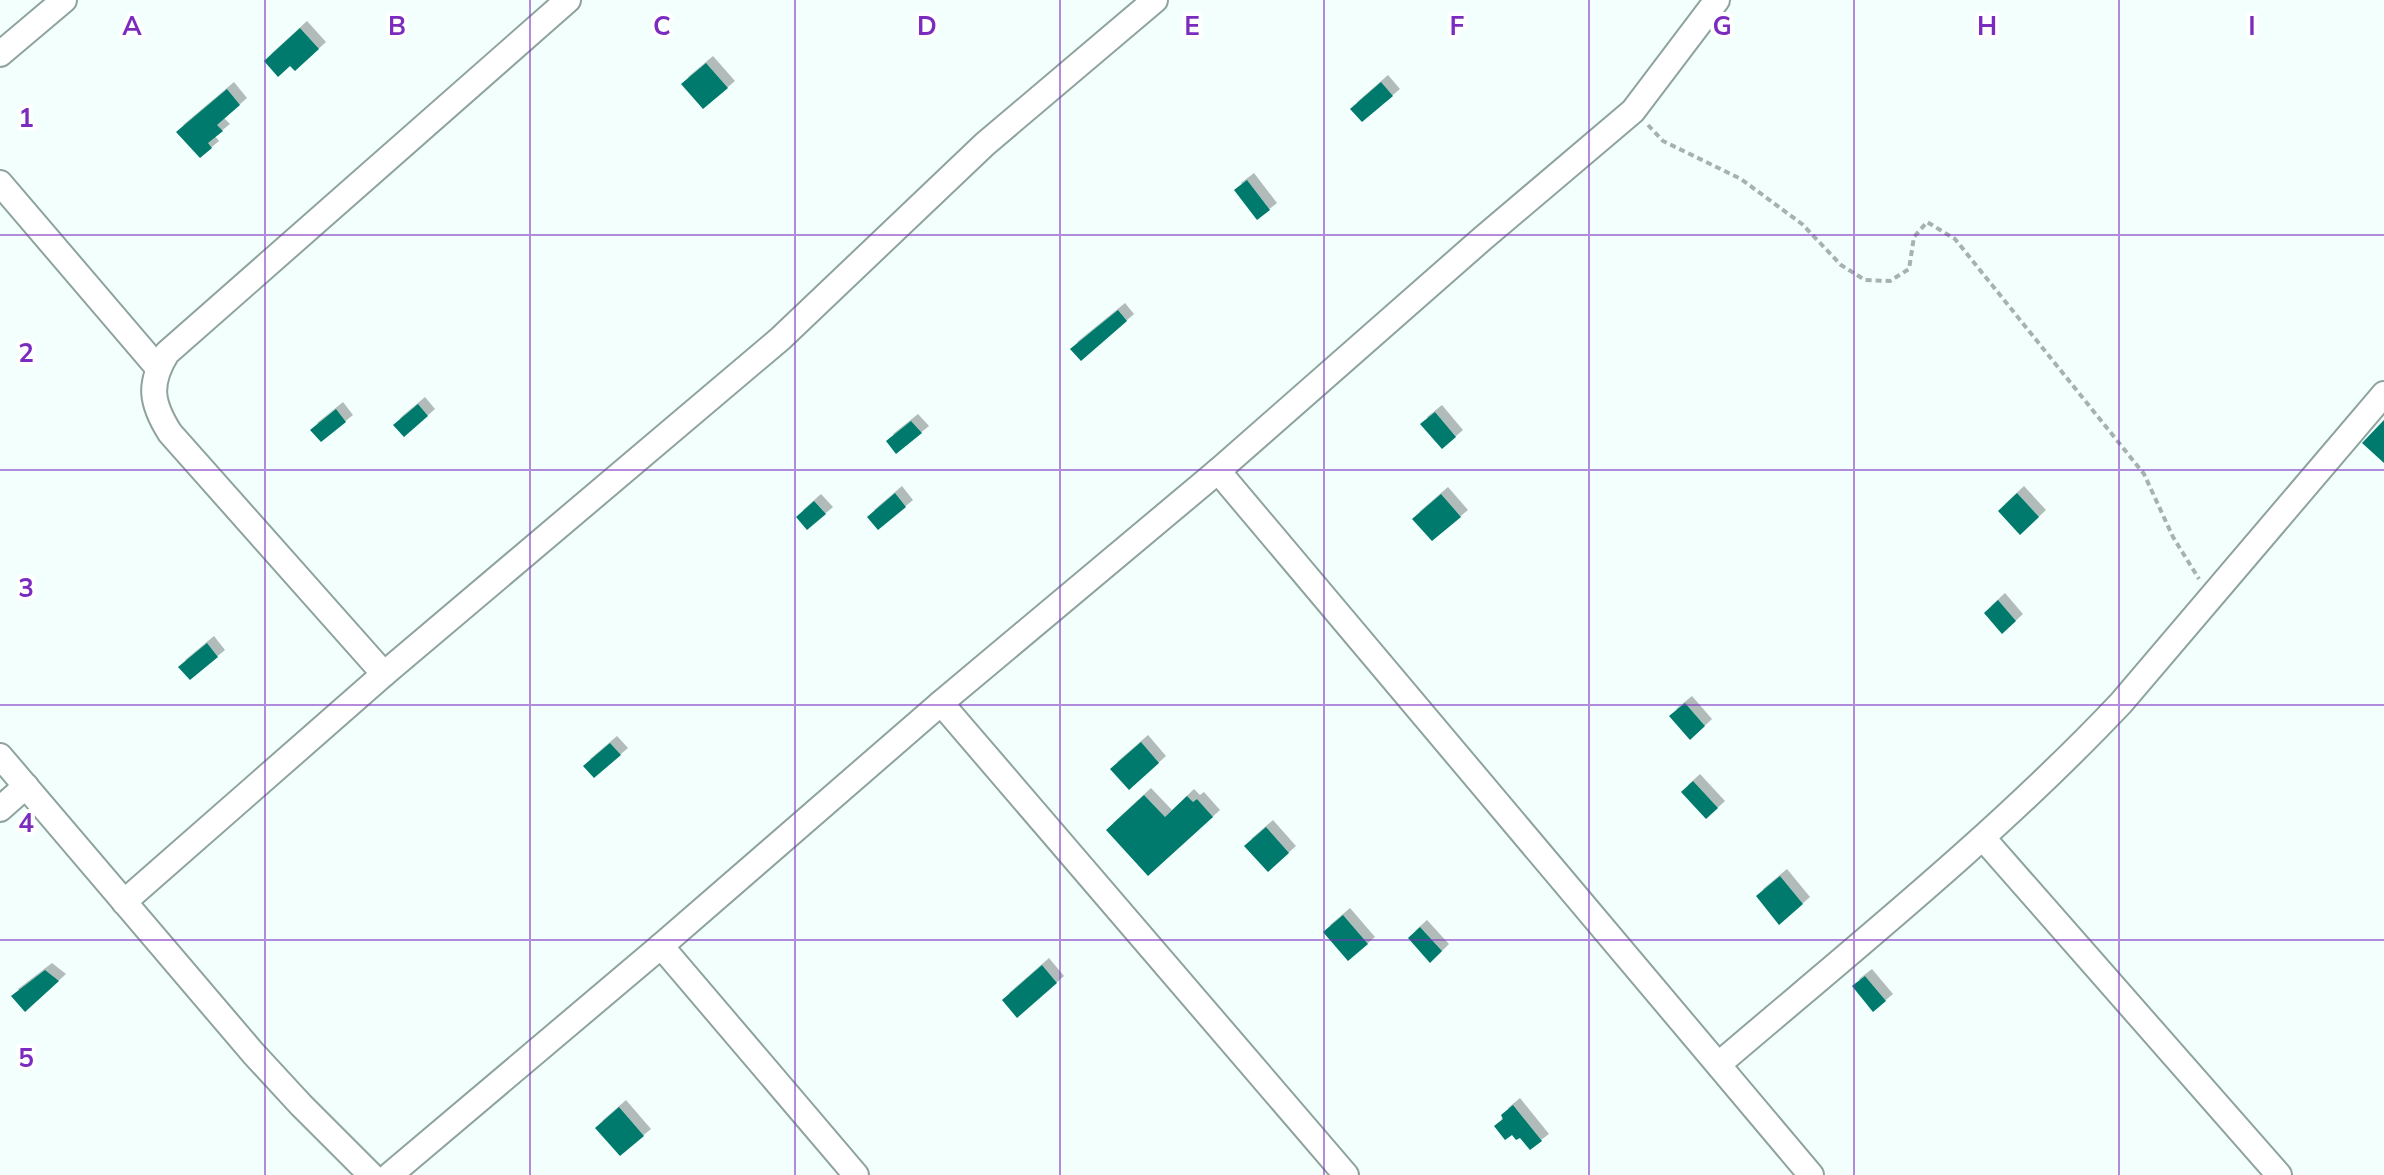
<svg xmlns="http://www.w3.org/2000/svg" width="2384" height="1175" font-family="Mulish,sans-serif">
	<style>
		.building { fill: #037a6c; filter: url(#shadow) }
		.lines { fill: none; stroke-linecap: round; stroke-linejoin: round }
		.minor-casing { stroke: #8fa39e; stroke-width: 28 }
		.path { stroke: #a7b2b0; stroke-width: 4; stroke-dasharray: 6 4; stroke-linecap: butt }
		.minor { stroke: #fff; stroke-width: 24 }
		.grid { fill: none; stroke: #7b2cbf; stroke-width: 2; stroke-opacity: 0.55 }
		.grid-label { font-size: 26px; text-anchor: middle; font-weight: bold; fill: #7b2cbf; stroke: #fff; stroke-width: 8; stroke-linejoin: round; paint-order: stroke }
	</style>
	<defs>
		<filter id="shadow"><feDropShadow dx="7" dy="-7" stdDeviation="0" flood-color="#0004"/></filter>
	</defs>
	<rect width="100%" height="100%" fill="#f2fffc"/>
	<g class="building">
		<polygon points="300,28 319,49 295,71 290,66 278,77 264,61"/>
		<polygon points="706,63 728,88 703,109 681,84"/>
		<polygon points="1381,82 1393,96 1362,122 1350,109"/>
		<polygon points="227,89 240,105 217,125 223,131 208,143 212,148 200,158 176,132"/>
		<polygon points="1247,180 1270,210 1257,220 1234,190"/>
		<polygon points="1118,310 1127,321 1081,361 1070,349"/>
		<polygon points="418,404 428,416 404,437 393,425"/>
		<polygon points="336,409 346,422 321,442 310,430"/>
		<polygon points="1435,412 1456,437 1442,449 1420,424"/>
		<polygon points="2384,420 2384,463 2362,443"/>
		<polygon points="911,421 922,433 896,454 886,441"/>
		<polygon points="895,493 906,507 878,530 867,517"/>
		<polygon points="2017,493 2039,517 2020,535 1998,511"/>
		<polygon points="1441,494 1461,517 1432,541 1412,519"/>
		<polygon points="814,501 826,514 807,530 796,517"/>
		<polygon points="1998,600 2016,621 2002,634 1984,613"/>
		<polygon points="207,643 218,657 190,680 178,667"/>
		<polygon points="1685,703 1705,726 1690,740 1669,716"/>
		<polygon points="1141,742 1159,763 1129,790 1110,769"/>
		<polygon points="610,743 621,755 594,778 583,766"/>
		<polygon points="1693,781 1718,808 1706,819 1681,792"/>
		<polygon points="1144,795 1165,817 1187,796 1193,802 1197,799 1213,817 1148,876 1106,830"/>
		<polygon points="1266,827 1289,853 1268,872 1244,846"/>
		<polygon points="1780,876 1803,904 1779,925 1756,896"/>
		<polygon points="1343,915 1368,944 1348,961 1323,932"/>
		<polygon points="1420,927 1442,951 1430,963 1408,938"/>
		<polygon points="1042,965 1057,983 1017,1018 1002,1000"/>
		<polygon points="45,970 59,981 25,1012 11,996"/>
		<polygon points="1865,976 1886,1001 1873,1012 1852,986"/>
		<polygon points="1513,1105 1542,1141 1530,1150 1520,1138 1516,1140 1512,1135 1505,1140 1494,1126 1503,1119 1501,1115"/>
		<polygon points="619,1107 644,1136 620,1156 595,1128"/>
	</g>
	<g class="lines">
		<defs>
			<g id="minor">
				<polyline points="0,54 64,0"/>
				<polyline points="0,183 158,368"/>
				<polyline points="1218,471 1811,1175"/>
				<path d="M384,674l-214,-241c-19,-30 -22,-49 -3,-80l401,-353"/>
				<polyline points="941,703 1346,1175"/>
				<polyline points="0,756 253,1053 301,1105 371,1175"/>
				<polyline points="0,809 26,786"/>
				<polyline points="1983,838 2279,1175"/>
				<polyline points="124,902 384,674 780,339 985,144 1155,0"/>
				<polyline points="661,946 856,1175"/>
				<path d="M1719,1064c137,-117 278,-230 402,-361l263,-309"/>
				<polyline points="390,1175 661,946 941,703 1218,471 1482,239 1633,111 1717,0"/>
			</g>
		</defs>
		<use href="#minor" class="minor-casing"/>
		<polyline class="path" points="1648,125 1663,141 1741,179 1802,224 1841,265 1865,280 1890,281 1909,269 1914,237 1927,222 1955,239 2144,474 2173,537 2199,579"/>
		<use href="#minor" class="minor"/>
	</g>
	<path class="grid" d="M265,0v1175M530,0v1175M795,0v1175M1060,0v1175M1324,0v1175M1589,0v1175M1854,0v1175M2119,0v1175M0,235h2384M0,470h2384M0,705h2384M0,940h2384"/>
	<g class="grid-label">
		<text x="132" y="35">A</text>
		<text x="397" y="35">B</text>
		<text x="662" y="35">C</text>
		<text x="927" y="35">D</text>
		<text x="1192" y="35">E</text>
		<text x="1457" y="35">F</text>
		<text x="1722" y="35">G</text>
		<text x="1987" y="35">H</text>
		<text x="2252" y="35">I</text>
		<text x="26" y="127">1</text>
		<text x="26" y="362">2</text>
		<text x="26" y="597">3</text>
		<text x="26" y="832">4</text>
		<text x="26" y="1067">5</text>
	</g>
</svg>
